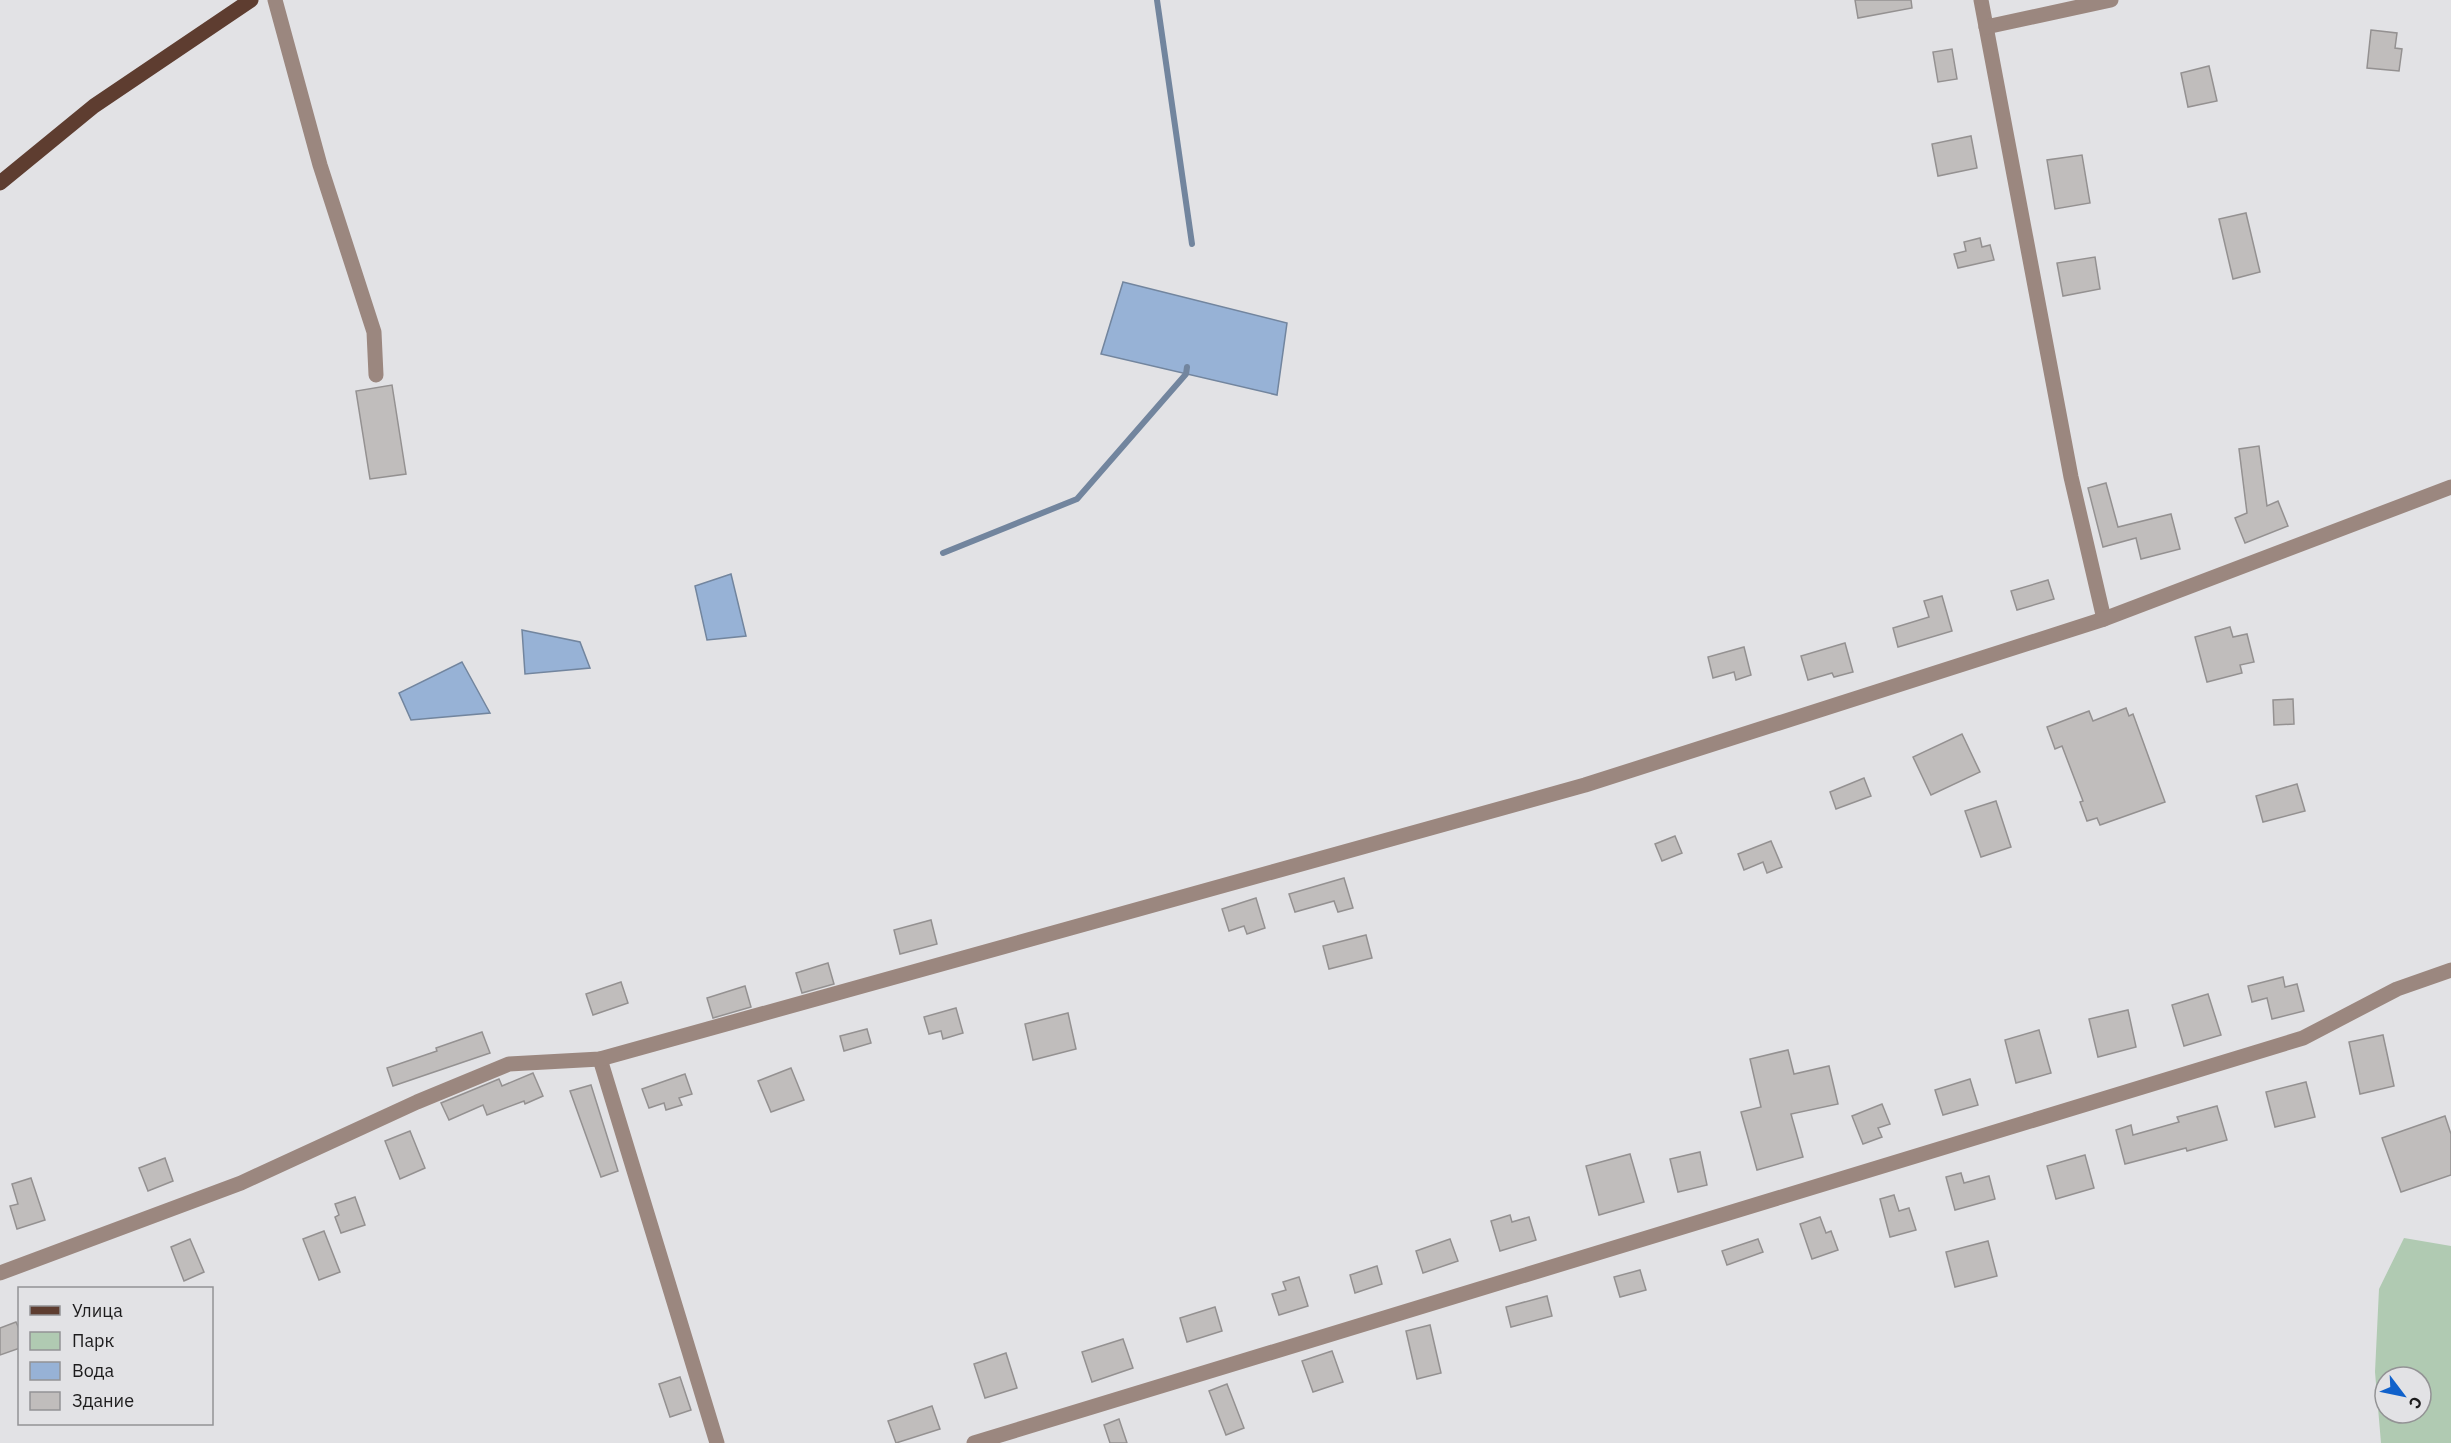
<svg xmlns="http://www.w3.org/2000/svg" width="2451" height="1443" font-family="'IBM Plex Sans',sans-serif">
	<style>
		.green { fill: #b0cab2; fill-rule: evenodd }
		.water { fill: #97b2d6; stroke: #72859e; stroke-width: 1.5 }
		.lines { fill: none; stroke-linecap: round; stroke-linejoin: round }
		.stream { stroke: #72859e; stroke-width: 6 }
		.building { fill: #c0bdbc; stroke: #949191; stroke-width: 1.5 }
		.minor { stroke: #9b877f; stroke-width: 15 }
		.major { stroke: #5e3d30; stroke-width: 15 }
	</style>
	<rect width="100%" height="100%" fill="#e2e2e5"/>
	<path class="green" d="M2404,1238l47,8v197h-70l-6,-71 4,-83zM2385,1377h36v36h-36z"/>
	<g class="water">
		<polygon points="1123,282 1287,323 1277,395 1101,354"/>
		<polygon points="731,574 746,636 707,640 695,586"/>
		<polygon points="522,630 580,642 590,668 525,674"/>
		<polygon points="462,662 490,713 411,720 399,693"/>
	</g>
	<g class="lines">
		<g class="stream">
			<polyline points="1157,0 1192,244"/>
			<polyline points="943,553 1077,499 1186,374 1187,367"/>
		</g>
	</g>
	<g class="building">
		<polygon points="1855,0 1911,0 1912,8 1858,18"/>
		<polygon points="2371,30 2397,33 2395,48 2402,49 2399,71 2367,68"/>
		<polygon points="1952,49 1957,79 1938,82 1933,52"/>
		<polygon points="2209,66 2217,101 2188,107 2181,73"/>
		<polygon points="1971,136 1977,168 1938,176 1932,144"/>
		<polygon points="2082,155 2090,203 2055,209 2047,160"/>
		<polygon points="2246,213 2260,272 2233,279 2219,219"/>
		<polygon points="1980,238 1982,247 1990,245 1994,260 1958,268 1954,254 1966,251 1964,242"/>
		<polygon points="2095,257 2100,289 2063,296 2057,263"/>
		<polygon points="392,385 406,474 370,479 356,391"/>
		<polygon points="2259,446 2267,506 2278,501 2288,526 2245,543 2235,518 2247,513 2239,449"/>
		<polygon points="2106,483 2118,527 2171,514 2180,549 2141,559 2136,538 2103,547 2088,488"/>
		<polygon points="2048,580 2054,599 2017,610 2011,591"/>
		<polygon points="1942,596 1952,631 1898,647 1893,628 1929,617 1924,601"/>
		<polygon points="2230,627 2233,637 2247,634 2254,662 2240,665 2242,673 2207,682 2195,637"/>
		<polygon points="1845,643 1853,672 1834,677 1832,673 1808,680 1801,656"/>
		<polygon points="1744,647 1751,675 1736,680 1734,672 1713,678 1708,657"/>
		<polygon points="2293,699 2294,724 2274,725 2273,700"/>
		<polygon points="2126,708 2129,716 2133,714 2165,802 2100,825 2097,818 2087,821 2080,802 2083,801 2062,746 2055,749 2047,727 2089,711 2093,721"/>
		<polygon points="1962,734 1980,772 1931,795 1913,757"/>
		<polygon points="1864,778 1871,796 1836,809 1830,792"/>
		<polygon points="2297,784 2305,811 2263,822 2256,796"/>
		<polygon points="1996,801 2011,847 1981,857 1965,811"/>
		<polygon points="1675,836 1682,853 1662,861 1655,844"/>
		<polygon points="1771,841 1782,867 1767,873 1763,862 1744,870 1738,854"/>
		<polygon points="1344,878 1353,908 1338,912 1334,901 1295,912 1289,894"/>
		<polygon points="1256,898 1265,928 1247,934 1244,926 1229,931 1222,909"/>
		<polygon points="931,920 937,944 900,954 894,930"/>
		<polygon points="1366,935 1372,958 1329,969 1323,946"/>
		<polygon points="828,963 834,984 802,993 796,973"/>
		<polygon points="2283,977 2285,987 2297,984 2304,1011 2272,1019 2267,998 2252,1002 2248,986"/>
		<polygon points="621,982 628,1003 593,1015 586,994"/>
		<polygon points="745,986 751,1007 713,1018 707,998"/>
		<polygon points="2208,994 2221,1035 2184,1046 2172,1005"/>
		<polygon points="956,1008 963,1033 943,1039 941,1031 929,1034 924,1017"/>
		<polygon points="2128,1010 2136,1047 2098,1057 2089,1019"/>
		<polygon points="1068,1013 1076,1049 1033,1060 1025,1024"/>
		<polygon points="867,1029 871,1043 844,1051 840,1036"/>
		<polygon points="2039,1030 2051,1073 2016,1083 2005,1040"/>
		<polygon points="482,1032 490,1053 393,1086 387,1068 437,1051 436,1048"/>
		<polygon points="2383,1035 2394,1086 2360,1094 2349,1042"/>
		<polygon points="1788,1050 1794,1074 1829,1066 1838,1104 1791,1114 1803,1157 1757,1170 1741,1112 1761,1107 1750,1059"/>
		<polygon points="791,1068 804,1100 771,1112 758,1081"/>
		<polygon points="533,1073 543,1096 525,1104 524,1101 487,1115 483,1105 449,1120 441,1103 499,1079 502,1086"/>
		<polygon points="685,1074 692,1094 679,1098 682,1105 666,1110 664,1103 649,1108 642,1089"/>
		<polygon points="1970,1079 1978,1105 1943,1115 1935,1090"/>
		<polygon points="2306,1082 2315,1117 2275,1127 2266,1092"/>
		<polygon points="591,1085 618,1171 601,1177 570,1091"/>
		<polygon points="1882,1104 1890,1124 1878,1128 1882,1137 1863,1144 1852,1116"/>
		<polygon points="2217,1106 2227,1140 2187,1151 2186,1148 2125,1164 2116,1130 2131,1125 2133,1135 2179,1122 2177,1117"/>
		<polygon points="2445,1116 2451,1134 2451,1175 2401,1192 2382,1138"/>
		<polygon points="410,1131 425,1168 400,1179 385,1141"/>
		<polygon points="1700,1152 1707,1185 1678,1192 1670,1159"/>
		<polygon points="1630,1154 1644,1202 1599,1215 1586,1166"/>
		<polygon points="2085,1155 2094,1188 2056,1199 2047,1166"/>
		<polygon points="165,1158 173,1181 148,1191 139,1168"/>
		<polygon points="1961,1173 1964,1183 1989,1176 1995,1199 1955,1210 1946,1177"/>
		<polygon points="31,1178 45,1220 17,1229 10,1206 18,1204 12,1184"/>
		<polygon points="1894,1195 1899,1211 1909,1208 1916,1230 1890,1237 1880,1199"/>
		<polygon points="355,1197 365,1225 341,1233 335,1217 339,1215 335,1204"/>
		<polygon points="1510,1215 1512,1222 1529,1217 1536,1240 1500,1251 1491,1221"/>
		<polygon points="1820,1217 1826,1233 1831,1231 1838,1250 1812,1259 1800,1224"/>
		<polygon points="324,1231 340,1272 319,1280 303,1239"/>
		<polygon points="190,1239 204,1272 184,1281 171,1247"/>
		<polygon points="1450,1239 1458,1261 1423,1273 1416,1251"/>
		<polygon points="1758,1239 1763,1252 1727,1265 1722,1251"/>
		<polygon points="1988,1241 1997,1276 1955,1287 1946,1252"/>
		<polygon points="1377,1266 1382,1284 1355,1293 1350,1275"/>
		<polygon points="1640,1270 1646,1290 1620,1297 1614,1277"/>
		<polygon points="1299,1277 1308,1306 1279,1315 1272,1294 1286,1290 1283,1282"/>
		<polygon points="1547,1296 1552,1316 1511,1327 1506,1307"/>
		<polygon points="1215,1307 1222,1331 1187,1342 1180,1318"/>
		<polygon points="16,1322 20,1331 20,1348 0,1355 0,1328"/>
		<polygon points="1430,1325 1441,1373 1417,1379 1406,1331"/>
		<polygon points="1123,1339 1133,1368 1092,1382 1082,1352"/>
		<polygon points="1332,1351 1343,1382 1313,1392 1302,1361"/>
		<polygon points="1006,1353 1017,1388 985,1398 974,1364"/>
		<polygon points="680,1377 691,1410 670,1417 659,1384"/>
		<polygon points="1227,1384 1244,1428 1226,1435 1209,1391"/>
		<polygon points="932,1406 940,1429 896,1443 888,1421"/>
		<polygon points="1119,1419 1127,1443 1110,1443 1104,1425"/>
	</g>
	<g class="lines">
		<g class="minor">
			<polyline points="275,0 320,165 374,332 376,375"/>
			<polyline points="1981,0 2071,477 2104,619"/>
			<polyline points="1986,27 2111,0"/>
			<polyline points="600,1059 717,1443"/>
			<polyline points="0,1273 241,1183 417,1102 509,1064 600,1059 1585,785 2104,619 2451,487"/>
			<polyline points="974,1443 2303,1038 2397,989 2451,970"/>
		</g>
		<polyline class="major" points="0,183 94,106 251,0"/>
	</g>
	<rect x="18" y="1287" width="195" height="138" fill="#e2e2e5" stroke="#939395" stroke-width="1.5"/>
	<rect x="30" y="1306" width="30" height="9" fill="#5e3d30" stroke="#939395" stroke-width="1.5"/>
	<text x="72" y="1317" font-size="18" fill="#1d1c1d">Улица</text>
	<rect x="30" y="1332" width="30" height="18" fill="#b0cab2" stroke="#939395" stroke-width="1.5"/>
	<text x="72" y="1347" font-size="18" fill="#1d1c1d">Парк</text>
	<rect x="30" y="1362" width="30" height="18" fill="#97b2d6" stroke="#939395" stroke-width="1.5"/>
	<text x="72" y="1377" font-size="18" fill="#1d1c1d">Вода</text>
	<rect x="30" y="1392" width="30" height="18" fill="#c0bdbc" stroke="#939395" stroke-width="1.5"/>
	<text x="72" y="1407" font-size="18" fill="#1d1c1d">Здание</text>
	<g transform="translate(2403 1395) rotate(122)"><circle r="28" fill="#e2e2e5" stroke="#939395" stroke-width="1.5"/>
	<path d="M0-4.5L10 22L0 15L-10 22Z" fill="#1061cb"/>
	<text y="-9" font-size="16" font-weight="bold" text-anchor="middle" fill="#1d1c1d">С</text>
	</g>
</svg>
